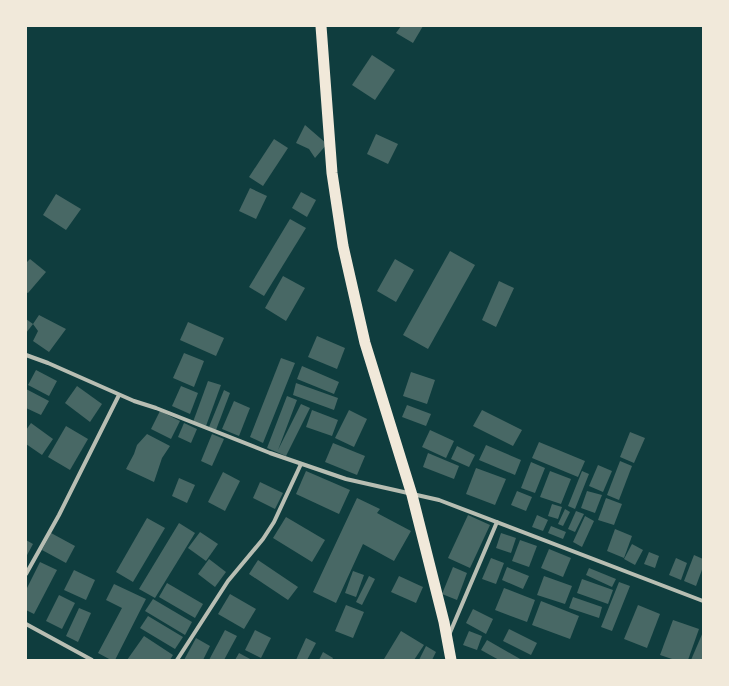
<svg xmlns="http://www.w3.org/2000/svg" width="729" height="686" font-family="Ubuntu,sans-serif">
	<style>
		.building { fill: #486865 }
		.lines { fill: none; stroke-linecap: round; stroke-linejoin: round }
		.minor { stroke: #b8beb3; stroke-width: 4 }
		.trunk { stroke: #f1e9da; stroke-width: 11 }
	</style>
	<rect width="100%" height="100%" fill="#0f3d3e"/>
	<g class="building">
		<polygon points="401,26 423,26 413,43 396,33"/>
		<polygon points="372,55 395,70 375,100 352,85"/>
		<polygon points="305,125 327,144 315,158 309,149 296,143"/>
		<polygon points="376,134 398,144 388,164 367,154"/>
		<polygon points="274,139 288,148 263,186 249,177"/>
		<polygon points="250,188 267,196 256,219 239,211"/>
		<polygon points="301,192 316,200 307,217 292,208"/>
		<polygon points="56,194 81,209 66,230 43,215"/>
		<polygon points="290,219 306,228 264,296 249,287"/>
		<polygon points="450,251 475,265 428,349 403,335"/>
		<polygon points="30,259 46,272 28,293 26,292 26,263"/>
		<polygon points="395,259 414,270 396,302 377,291"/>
		<polygon points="283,276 305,288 286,321 265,308"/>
		<polygon points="499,281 514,288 496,327 482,320"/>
		<polygon points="39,315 66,329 49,352 33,341 38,331 33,324"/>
		<polygon points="26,319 33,324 26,333"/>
		<polygon points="188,322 224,338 216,356 180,340"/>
		<polygon points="317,336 345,348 337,369 308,357"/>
		<polygon points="184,353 204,361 194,387 173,378"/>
		<polygon points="281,358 295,363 263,443 250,437"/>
		<polygon points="302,366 339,382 334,394 297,379"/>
		<polygon points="36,370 57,381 49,396 28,385"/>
		<polygon points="411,372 435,380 427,404 403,396"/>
		<polygon points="208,381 221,385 206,426 193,422"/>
		<polygon points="296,383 338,398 334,410 293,395"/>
		<polygon points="77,386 102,404 90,422 65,403"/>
		<polygon points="181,386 198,393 190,414 172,406"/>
		<polygon points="26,389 49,401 41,415 26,408"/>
		<polygon points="224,390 230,393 216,430 209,427"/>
		<polygon points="287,396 297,400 278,450 301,404 310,408 286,456 267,448"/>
		<polygon points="234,401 250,408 239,436 222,429"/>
		<polygon points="407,405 431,414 426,426 402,417"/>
		<polygon points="312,410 338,420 332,436 306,427"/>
		<polygon points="349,410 367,419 354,447 335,438"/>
		<polygon points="482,410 522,430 513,446 473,426"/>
		<polygon points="160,411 180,421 171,439 151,429"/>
		<polygon points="31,423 53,439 42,455 26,444 26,430"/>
		<polygon points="184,423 197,429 191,443 178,437"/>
		<polygon points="66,426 88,439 70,470 48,457"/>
		<polygon points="430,430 454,441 446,458 422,447"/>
		<polygon points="630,432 645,438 634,463 620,457"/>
		<polygon points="147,434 170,446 162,458 154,482 126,469 134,454 137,445"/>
		<polygon points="212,434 224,439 212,466 201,461"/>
		<polygon points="539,442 585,461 578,477 532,458"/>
		<polygon points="333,443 365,456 357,475 325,462"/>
		<polygon points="486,445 521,460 515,475 479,460"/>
		<polygon points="457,446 475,455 469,467 451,459"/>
		<polygon points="428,453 459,466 454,479 423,467"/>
		<polygon points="620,461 632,466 619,500 607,495"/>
		<polygon points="531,462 545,468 535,493 521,488"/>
		<polygon points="598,465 612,471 603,492 589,486"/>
		<polygon points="476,468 506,479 495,505 466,494"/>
		<polygon points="306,471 350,490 339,514 296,494"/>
		<polygon points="550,471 571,479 561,504 540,497"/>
		<polygon points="582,471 589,474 575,509 568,506"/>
		<polygon points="223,472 240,481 225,511 208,502"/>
		<polygon points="179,478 195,485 187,503 172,496"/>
		<polygon points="260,482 283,493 275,509 253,498"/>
		<polygon points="517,491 532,497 526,511 511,505"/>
		<polygon points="587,491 602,495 595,513 581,508"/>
		<polygon points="357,498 380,509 377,513 411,531 394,561 363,544 336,603 313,592"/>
		<polygon points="606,498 622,504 614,525 598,520"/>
		<polygon points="552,504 562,507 558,519 548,516"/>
		<polygon points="565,509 570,512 563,526 558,524"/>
		<polygon points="576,511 584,514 575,532 568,529"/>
		<polygon points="468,515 490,525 470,568 448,558"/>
		<polygon points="537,515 548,520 543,531 532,527"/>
		<polygon points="585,516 594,521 582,547 573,542"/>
		<polygon points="286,517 325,540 312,562 273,538"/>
		<polygon points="147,518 165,528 133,582 116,572"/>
		<polygon points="179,523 195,533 155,598 139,589"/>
		<polygon points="551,526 566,532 563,539 548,533"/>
		<polygon points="615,529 632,536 624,558 607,551"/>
		<polygon points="200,532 218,544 206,561 188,548"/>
		<polygon points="51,533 75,546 66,563 42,550"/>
		<polygon points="501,533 516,538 511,553 496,548"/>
		<polygon points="26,540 33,544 26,557"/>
		<polygon points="520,540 537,546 529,567 512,561"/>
		<polygon points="632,544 643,550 635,565 624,559"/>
		<polygon points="549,549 571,558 563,577 541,568"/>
		<polygon points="649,552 659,556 655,568 644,564"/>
		<polygon points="694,555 703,559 703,567 696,586 684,581"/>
		<polygon points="491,558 504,563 496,584 482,579"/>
		<polygon points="676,558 687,563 681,580 669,575"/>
		<polygon points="209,559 226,572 215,587 198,574"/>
		<polygon points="258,560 298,587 288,600 249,574"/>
		<polygon points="40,562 57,570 34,614 26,610 26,590"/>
		<polygon points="453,567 467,573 457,600 442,594"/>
		<polygon points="507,567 529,576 523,589 502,580"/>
		<polygon points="589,568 616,579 612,587 586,575"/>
		<polygon points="74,570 95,580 86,600 64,590"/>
		<polygon points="353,571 364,575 356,597 345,593"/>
		<polygon points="369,576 375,579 362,605 356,602"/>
		<polygon points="399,576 423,587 416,603 391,592"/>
		<polygon points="544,576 572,586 565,604 537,595"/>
		<polygon points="582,579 613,590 608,604 577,593"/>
		<polygon points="619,582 630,586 612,631 601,627"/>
		<polygon points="167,583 203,604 195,618 159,597"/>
		<polygon points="114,584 146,599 115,660 111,660 98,653 122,608 106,600"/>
		<polygon points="504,588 535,600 527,622 495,610"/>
		<polygon points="230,594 256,609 244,629 218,614"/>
		<polygon points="59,595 75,603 62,629 46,621"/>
		<polygon points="573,597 602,607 599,618 569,608"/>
		<polygon points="153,599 192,622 185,635 145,611"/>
		<polygon points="541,601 579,616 570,639 532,625"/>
		<polygon points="346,605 364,612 353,638 335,631"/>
		<polygon points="638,605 660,614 647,648 624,639"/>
		<polygon points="79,608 91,613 78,642 66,636"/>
		<polygon points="473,609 493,619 486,634 466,623"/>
		<polygon points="148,616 183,637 175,649 140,628"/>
		<polygon points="673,620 699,629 688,660 675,660 660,655"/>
		<polygon points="509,629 537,643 531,655 503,641"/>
		<polygon points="225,630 237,636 224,660 209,660"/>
		<polygon points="255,630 271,638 261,658 245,650"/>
		<polygon points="401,631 424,645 414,660 385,660 384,659"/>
		<polygon points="469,631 482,636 477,650 463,645"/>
		<polygon points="703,632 703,660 691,660"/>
		<polygon points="144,636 173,655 170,660 127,660"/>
		<polygon points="196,638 210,646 203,660 184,660"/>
		<polygon points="306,638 316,643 307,660 296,660"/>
		<polygon points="487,640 522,660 499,660 481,650"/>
		<polygon points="426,646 436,652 432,660 419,660"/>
		<polygon points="323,652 333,658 332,660 319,660"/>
		<polygon points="239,653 252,660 235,660"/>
	</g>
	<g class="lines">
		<g class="minor">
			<polyline points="26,355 48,363 134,401 156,408 270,453 346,479 439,500 703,601"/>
			<polyline points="26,574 59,515 119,395"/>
			<polyline points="26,624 92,660"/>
			<polyline points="449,635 497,522"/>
			<polyline points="177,660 228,581 263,539 274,522 301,464"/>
		</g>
		<polyline class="trunk" points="321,26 332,173 343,246 365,343 412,495 444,622 451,660"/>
	</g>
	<rect width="729" height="686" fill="none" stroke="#f1e9da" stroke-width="54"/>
</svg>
